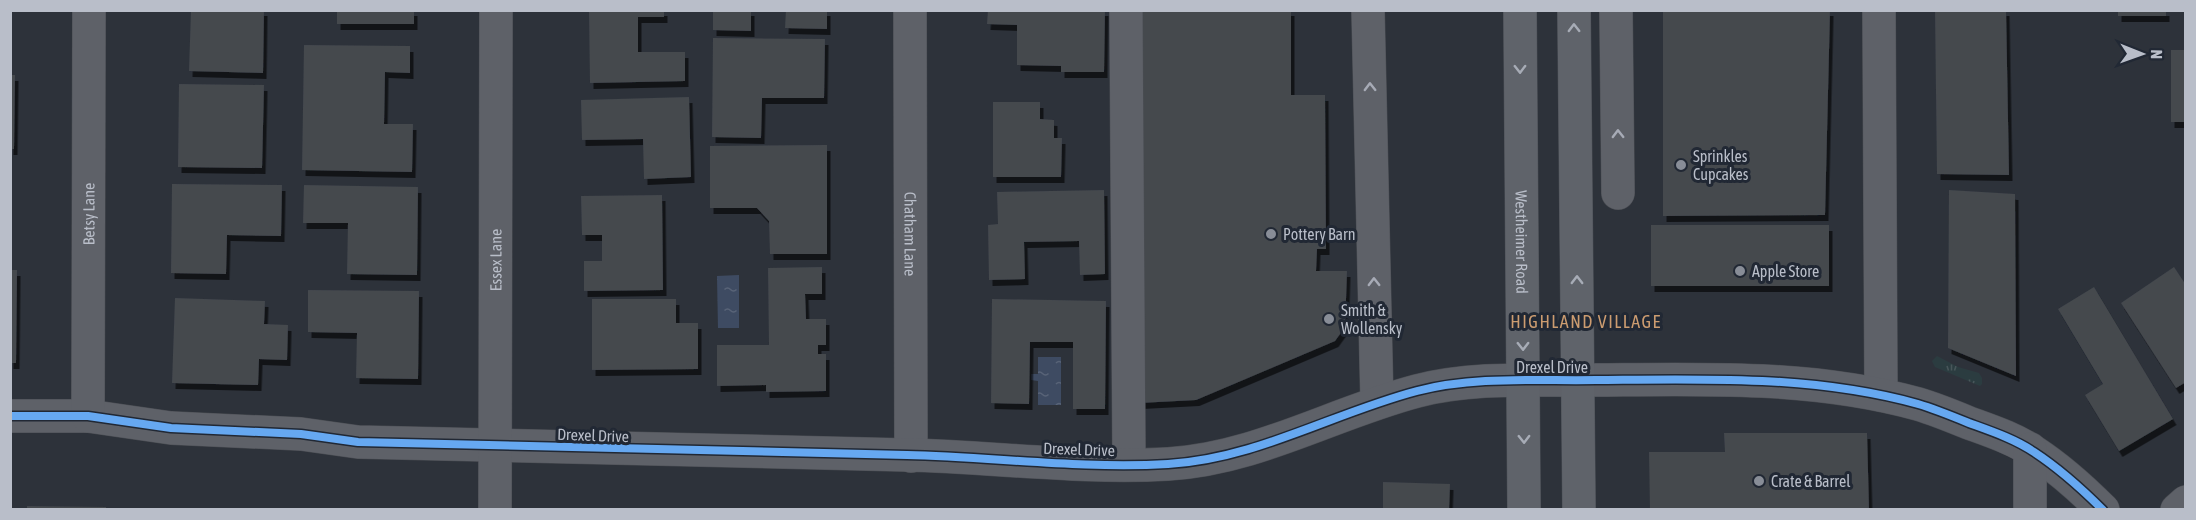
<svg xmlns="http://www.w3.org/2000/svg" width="2196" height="520" font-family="'Asap Condensed',sans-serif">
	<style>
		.grass { fill: url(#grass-tufts) }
		.water { fill: url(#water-ripples) }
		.building { fill: #44484e; filter: url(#shadow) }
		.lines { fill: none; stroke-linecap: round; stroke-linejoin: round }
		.minor-casing { stroke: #4b4e54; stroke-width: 34 }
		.major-casing { stroke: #4b4f56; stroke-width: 34 }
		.minor { stroke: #5e6168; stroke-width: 33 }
		.major { stroke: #5f636a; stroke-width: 33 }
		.cycleway-casing { stroke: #212834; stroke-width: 11 }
		.cycleway { stroke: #66a8f1; stroke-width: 8 }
		.oneway { stroke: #a7acb6 }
		.oneway2 { stroke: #a7abb6 }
		.poi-dot { fill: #888d97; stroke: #212834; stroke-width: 2 }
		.labels { text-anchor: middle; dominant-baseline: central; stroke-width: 6; stroke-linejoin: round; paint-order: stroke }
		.poi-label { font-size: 16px; fill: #b9bec9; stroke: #212834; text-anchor: start }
		.street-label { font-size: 16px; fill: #b9bec9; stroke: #212834 }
		.neighbourhood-label { font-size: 18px; letter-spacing: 1.5px; fill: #cc9c70; stroke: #212834 }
	</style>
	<defs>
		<pattern id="grass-tufts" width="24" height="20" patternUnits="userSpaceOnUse" patternTransform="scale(1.5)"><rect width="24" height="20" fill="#2b3c40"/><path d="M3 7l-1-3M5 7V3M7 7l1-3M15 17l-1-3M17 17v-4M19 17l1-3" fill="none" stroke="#48565a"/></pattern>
		<pattern id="water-ripples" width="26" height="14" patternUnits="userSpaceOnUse" patternTransform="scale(1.5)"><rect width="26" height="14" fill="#3e4b62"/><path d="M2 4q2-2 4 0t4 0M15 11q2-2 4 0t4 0" fill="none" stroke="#586377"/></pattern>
		<filter id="shadow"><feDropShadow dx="3.5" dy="6" stdDeviation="0" flood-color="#0009"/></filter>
	</defs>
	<rect width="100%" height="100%" fill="#2d323a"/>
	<polygon class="grass" points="1937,356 1958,367 1979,373 1982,378 1982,384 1980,386 1935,367 1932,361"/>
	<g class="water">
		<polygon points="739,275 739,328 718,328 717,276"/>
		<polygon points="1038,357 1061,357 1061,405 1038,405 1038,381 1031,380 1031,374 1038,374"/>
	</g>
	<g class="building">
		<polygon points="191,10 264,10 263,73 189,71"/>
		<rect x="337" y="10" width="77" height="14"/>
		<polygon points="589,10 664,10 664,17 638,17 638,52 685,52 685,81 590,83"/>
		<polygon points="713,10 751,10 751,31 713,30"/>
		<polygon points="786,10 827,10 827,29 785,28"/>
		<polygon points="988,10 1105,10 1104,72 1061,72 1061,66 1017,65 1017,25 987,24"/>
		<polygon points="1141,10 1291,10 1291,95 1325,95 1326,249 1317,249 1316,271 1347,271 1345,327 1335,341 1196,400 1139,403"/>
		<polygon points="1663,10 1830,10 1825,215 1663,216"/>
		<polygon points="1935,10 2006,10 2009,175 1937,174"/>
		<rect x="2118" y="10" width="48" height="6"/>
		<polygon points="713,38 825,39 824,98 762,98 761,138 712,137"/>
		<polygon points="304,45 410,46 410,73 385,72 384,124 413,124 412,172 302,170"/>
		<rect x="2171" y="50" width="15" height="72"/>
		<polygon points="10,75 15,75 14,149 10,149"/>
		<polygon points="179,84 264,85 262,168 178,167"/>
		<polygon points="689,97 691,177 644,179 643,139 582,140 581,100"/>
		<polygon points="993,102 1040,102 1040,119 1054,120 1054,138 1062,138 1061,177 993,177"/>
		<polygon points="827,145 827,254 770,254 769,221 757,208 710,208 710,146"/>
		<polygon points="172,184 282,185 281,236 227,235 226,274 171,273"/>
		<polygon points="304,185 418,187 417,275 347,274 348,223 303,223"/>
		<polygon points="1104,190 1105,274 1080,275 1079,241 1024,242 1025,279 989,280 988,225 998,224 997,192"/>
		<polygon points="1949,190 2015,194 2016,376 1948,348"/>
		<polygon points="662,195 663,290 584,291 584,261 602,261 602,235 582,235 581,196"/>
		<rect x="1651" y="225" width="178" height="61"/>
		<polygon points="822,267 822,294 805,294 806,319 826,319 826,345 818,345 818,354 826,354 826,391 766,392 766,385 717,386 717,345 769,345 768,268"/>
		<polygon points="2174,267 2186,285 2186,382 2176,388 2121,303"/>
		<polygon points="10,270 17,270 16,363 10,363"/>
		<polygon points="2094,287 2173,419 2119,451 2085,395 2103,384 2058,309"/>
		<polygon points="308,290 419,291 418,379 356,378 357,333 308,332"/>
		<polygon points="175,298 265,301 264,324 288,325 287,360 259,359 258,385 172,383"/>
		<polygon points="592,299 676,299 676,323 698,323 698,369 592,370"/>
		<polygon points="992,299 1106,301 1105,409 1073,409 1073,342 1030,342 1029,404 991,403"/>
		<polygon points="1724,433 1867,433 1869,510 1650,510 1649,452 1725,452"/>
		<polygon points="1383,482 1450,484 1449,510 1383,510"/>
		<polygon points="27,506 106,507 106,510 27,510"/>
	</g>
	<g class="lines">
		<defs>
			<g id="minor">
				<path id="s1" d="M910,10l1,446"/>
				<polyline points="1126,10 1129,464"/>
				<polyline points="1368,10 1377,403"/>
				<polyline points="1616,10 1618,193"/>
				<polyline points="1879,10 1881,395"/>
				<path d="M10,416h78l83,12 130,6 57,8c183,5 366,9 549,13 87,2 174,14 261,9 88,-5 165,-51 249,-73 58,-15 120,-10 179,-11 108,-1 217,-5 322,24 17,5 34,12 51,19 22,8 46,16 65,29 26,17 48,37 69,58"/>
				<path id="s2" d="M88,416l1,-406"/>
				<path id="s3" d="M495,510l1,-500"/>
				<polyline points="2030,510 2030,449"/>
				<polyline points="2177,510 2186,502"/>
			</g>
			<g id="major">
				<path id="s4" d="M1520,10l4,500"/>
				<polyline points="1574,10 1579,510"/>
			</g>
		</defs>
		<use href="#minor" class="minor-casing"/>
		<use href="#major" class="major-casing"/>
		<use href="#minor" class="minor"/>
		<use href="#major" class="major"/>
		<defs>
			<path id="cycleway" d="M10,416h78l83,12 130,6 57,8c183,5 366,9 549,13 87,2 174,14 261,9 88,-5 165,-51 249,-73 58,-15 120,-10 179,-11 108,-1 217,-5 322,24 17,5 34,12 51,19 22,8 46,16 65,29 26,17 48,37 69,58"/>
		</defs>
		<use href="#cycleway" class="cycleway-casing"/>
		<use href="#cycleway" class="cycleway"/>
	</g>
	<defs><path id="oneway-chevron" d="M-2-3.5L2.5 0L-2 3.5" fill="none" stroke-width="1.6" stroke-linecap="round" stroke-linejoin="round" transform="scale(1.5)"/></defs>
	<g class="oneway">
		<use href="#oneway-chevron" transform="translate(1574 28) rotate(-91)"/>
		<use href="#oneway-chevron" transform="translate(1520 69) rotate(89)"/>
		<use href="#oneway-chevron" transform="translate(1577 280) rotate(-90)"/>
		<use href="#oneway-chevron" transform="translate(1523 346) rotate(89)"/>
		<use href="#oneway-chevron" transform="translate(1524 439) rotate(89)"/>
	</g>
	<g class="oneway2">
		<use href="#oneway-chevron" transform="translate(1370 87) rotate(-91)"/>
		<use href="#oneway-chevron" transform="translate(1618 134) rotate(-91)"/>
		<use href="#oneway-chevron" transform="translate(1374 282) rotate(-91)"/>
	</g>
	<g class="poi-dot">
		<circle cx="1681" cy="165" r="6"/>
		<circle cx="1271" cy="234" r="6"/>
		<circle cx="1740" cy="271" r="6"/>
		<circle cx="1329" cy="319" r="6"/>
		<circle cx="1759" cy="481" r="6"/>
	</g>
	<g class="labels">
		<g class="poi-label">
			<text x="1693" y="156">Sprinkles<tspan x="1693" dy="18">Cupcakes</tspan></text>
			<text x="1283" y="234">Pottery Barn</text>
			<text x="1752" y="271">Apple Store</text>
			<text x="1341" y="310">Smith &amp;<tspan x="1341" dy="18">Wollensky</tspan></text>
			<text x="1771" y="481">Crate &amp; Barrel</text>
		</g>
		<g class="street-label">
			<text stroke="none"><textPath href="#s2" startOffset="202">Betsy Lane</textPath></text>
			<text stroke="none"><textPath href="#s1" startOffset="224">Chatham Lane</textPath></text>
			<text stroke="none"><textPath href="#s4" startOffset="232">Westheimer Road</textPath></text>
			<text stroke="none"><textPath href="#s3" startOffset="250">Essex Lane</textPath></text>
			<text x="1552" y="367">Drexel Drive</text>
			<text transform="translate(593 435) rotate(2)">Drexel Drive</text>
			<text transform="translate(1079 449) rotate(2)">Drexel Drive</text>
		</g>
		<g class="neighbourhood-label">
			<text x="1586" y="321">HIGHLAND VILLAGE</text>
		</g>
	</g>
	<rect width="2196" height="520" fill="none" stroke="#b9bec9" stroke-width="24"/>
	<g transform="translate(2142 54) rotate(91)" stroke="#212834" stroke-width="4.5" paint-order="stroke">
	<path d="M0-4.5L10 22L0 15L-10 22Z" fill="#b9bec9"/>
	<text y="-9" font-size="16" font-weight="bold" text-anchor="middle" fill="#b9bec9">N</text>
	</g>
</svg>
